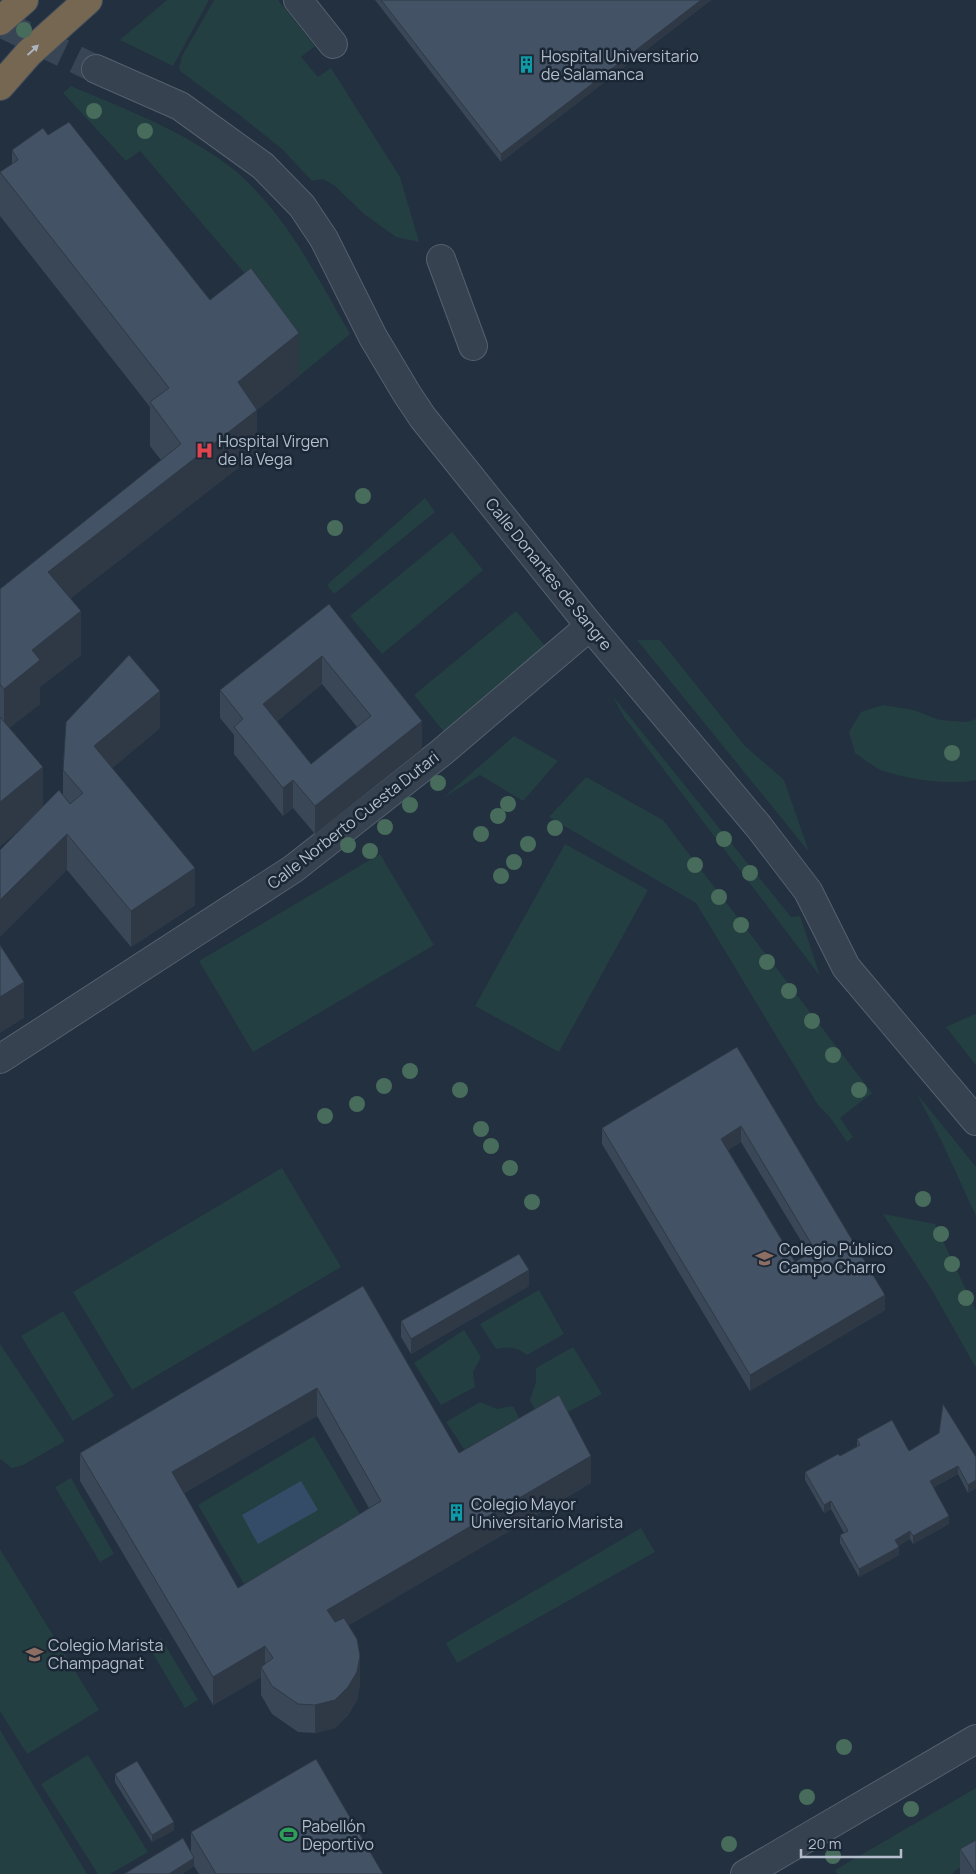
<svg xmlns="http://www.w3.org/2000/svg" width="976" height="1874" font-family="Manrope,sans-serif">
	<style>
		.green { fill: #243f41 }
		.water { fill: #354c68 }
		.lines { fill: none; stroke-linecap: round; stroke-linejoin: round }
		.minor-tunnel { stroke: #384555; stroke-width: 28; stroke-dasharray: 28 14; stroke-linecap: butt }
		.minor-casing { stroke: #55606e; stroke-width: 30 }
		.highway-casing { stroke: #424d5b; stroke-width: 30 }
		.minor { stroke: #374250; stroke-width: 28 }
		.highway { stroke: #766753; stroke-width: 28 }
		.tree { fill: #486c5c }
		.wall { fill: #3a4756; fill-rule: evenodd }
		.shaded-wall { fill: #2f3946 }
		.building { fill: #435264; stroke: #2f3946; fill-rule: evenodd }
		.oneway { fill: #adb4bf }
		.labels { text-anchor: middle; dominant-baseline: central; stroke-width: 5; stroke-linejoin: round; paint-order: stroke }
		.poi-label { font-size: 16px; fill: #b3bdcb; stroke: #1c2735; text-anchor: start }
		.street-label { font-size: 16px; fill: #b3bdcb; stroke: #1c2735 }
	</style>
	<rect width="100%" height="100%" fill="#223040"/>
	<g class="green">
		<polygon points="167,0 209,0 173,66 120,40"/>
		<polygon points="214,0 278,0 315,46 301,57 318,77 331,68 400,177 419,242 396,237 364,214 335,186 323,179 312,181 283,150 241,116 180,71 179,66 182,60 181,58"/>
		<path d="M71,86c49,21 100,40 144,70 7,5 15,10 22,16 51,46 79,103 113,162l-51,42 -34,-79 -125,-146 -14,10 -63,-68z"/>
		<polygon points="425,498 435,512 334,594 327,585"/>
		<polygon points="452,532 483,570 382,654 350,616"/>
		<polygon points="516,611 546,647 444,732 414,695"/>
		<polygon points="637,640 660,640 745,746 784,780 809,852"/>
		<polygon points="612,695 791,917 800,916 820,976 624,717"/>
		<path d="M883,705l31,5 25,10 28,2 9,-3v61c-23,6 -72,-1 -95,-10 -9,-4 -18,-12 -26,-17l-6,-21 12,-20z"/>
		<polygon points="514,736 558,761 523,801 480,775 443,798"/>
		<polygon points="586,777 663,820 872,1093 840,1118 853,1137 847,1142 829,1116 818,1105 696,903 549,817"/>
		<polygon points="565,844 648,890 559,1052 475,1006"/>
		<polygon points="380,854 434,945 253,1052 199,961"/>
		<polygon points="975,1014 976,1015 976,1065 946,1027"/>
		<polygon points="917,1094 976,1167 976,1216 941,1140"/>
		<polygon points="282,1168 341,1267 132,1390 73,1292"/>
		<polygon points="883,1214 935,1224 976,1311 976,1368 932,1290"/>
		<path d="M539,1290l25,44 -37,21c-10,-8 -18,-9 -31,-6l-16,-25z"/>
		<polygon points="63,1311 114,1396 73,1421 21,1336"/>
		<polygon points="464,1330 481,1357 473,1372 475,1387 441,1405 414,1363"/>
		<polygon points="0,1344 65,1441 23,1465 12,1468 0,1459"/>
		<polygon points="573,1347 602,1394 543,1425 530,1400 536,1382 536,1368"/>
		<polygon points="480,1402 497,1409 513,1406 527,1434 474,1464 446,1422"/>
		<polygon points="314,1436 364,1521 247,1589 198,1505"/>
		<polygon points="71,1478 114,1554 100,1562 55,1487"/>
		<polygon points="641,1528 655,1552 457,1663 446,1643"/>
		<polygon points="0,1549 99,1710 27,1754 0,1711"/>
		<polygon points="161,1638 198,1700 185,1708 148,1645"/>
		<polygon points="0,1730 87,1874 0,1874"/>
		<polygon points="88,1755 148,1852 110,1874 98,1874 41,1784"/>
		<polygon points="976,1788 976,1858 953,1872 954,1874 837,1874 835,1870"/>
	</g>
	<polygon class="water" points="301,1481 318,1510 258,1544 242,1515"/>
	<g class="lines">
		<polyline class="minor-tunnel" points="0,23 96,69"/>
		<defs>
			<g id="minor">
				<polyline points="298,0 333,44"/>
				<polyline points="96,69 180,106 263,166 302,206 324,239 373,337 407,394 423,418 590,626 759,827 808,891 846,967 976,1121"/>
				<polyline points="441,259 473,346"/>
				<polyline points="0,1059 293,869 442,752 590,626"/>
				<polyline points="745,1874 976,1739"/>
			</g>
			<g id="highway">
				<polyline points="0,21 24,0"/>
				<polyline points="0,86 29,53 88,0"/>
			</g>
		</defs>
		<use href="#minor" class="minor-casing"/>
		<use href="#highway" class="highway-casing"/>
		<use href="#minor" class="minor"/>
		<use href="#highway" class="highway"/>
	</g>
	<g class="tree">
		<circle cx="24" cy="30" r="8"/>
		<circle cx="94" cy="111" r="8"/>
		<circle cx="145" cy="131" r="8"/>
		<circle cx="363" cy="496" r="8"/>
		<circle cx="335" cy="528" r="8"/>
		<circle cx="952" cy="753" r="8"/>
		<circle cx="438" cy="783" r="8"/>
		<circle cx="508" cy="804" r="8"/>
		<circle cx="410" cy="805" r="8"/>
		<circle cx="498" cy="816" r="8"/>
		<circle cx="385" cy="827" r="8"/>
		<circle cx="555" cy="828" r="8"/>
		<circle cx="481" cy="834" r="8"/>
		<circle cx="724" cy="839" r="8"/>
		<circle cx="528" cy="844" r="8"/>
		<circle cx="348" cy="845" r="8"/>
		<circle cx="370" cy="851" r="8"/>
		<circle cx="514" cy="862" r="8"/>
		<circle cx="695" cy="865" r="8"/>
		<circle cx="750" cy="873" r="8"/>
		<circle cx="501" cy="876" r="8"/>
		<circle cx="719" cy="897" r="8"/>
		<circle cx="741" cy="925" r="8"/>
		<circle cx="767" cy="962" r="8"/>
		<circle cx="789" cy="991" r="8"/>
		<circle cx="812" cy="1021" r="8"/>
		<circle cx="833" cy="1055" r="8"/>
		<circle cx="410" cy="1071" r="8"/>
		<circle cx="384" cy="1086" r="8"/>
		<circle cx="460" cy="1090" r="8"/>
		<circle cx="859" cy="1090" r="8"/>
		<circle cx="357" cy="1104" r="8"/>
		<circle cx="325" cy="1116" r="8"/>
		<circle cx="481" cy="1129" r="8"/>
		<circle cx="491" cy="1146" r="8"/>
		<circle cx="510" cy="1168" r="8"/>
		<circle cx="923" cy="1199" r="8"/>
		<circle cx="532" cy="1202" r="8"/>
		<circle cx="941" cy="1234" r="8"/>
		<circle cx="952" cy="1264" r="8"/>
		<circle cx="966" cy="1298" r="8"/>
		<circle cx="844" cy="1747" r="8"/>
		<circle cx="807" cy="1797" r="8"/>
		<circle cx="911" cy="1809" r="8"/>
		<circle cx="729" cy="1844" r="8"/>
		<circle cx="833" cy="1856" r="8"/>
	</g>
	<g class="wall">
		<polygon points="375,0 711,0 501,162"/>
		<polygon points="48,135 210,300 299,376 257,410 257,453 71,598 81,655 40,687 40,704 9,728 43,807 63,796 63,770 160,728 112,768 195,905 131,947 67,870 22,828 0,846 0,589 161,460 150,446 150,407 0,216 0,172 12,164 12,150"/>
		<path d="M329,604l93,145 -107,85 -22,-26 -10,8 -49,-62v-19l-14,-17v-28zM322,684l35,43 -46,37 -34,-43z"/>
		<path d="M737,1047l148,263 -135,81 -148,-247v-16zM741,1142l68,112 -14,8 -67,-112z"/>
		<path d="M363,1286l96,167 132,30 -242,142 11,59 -3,16 -9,15 -13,13 -20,5 -17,-1 -26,-18 -11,-19v-18l-48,28 -133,-224v-28zM317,1416l52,92 -131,80 -54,-95z"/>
		<polygon points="529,1286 411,1354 401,1337 401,1321"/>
		<polygon points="857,1439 909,1451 976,1457 976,1488 968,1493 958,1474 934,1487 949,1524 913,1544 910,1539 898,1546 899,1555 859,1577 840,1543 840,1535 844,1533 831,1509 824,1513 805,1480 805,1472 840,1456 857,1447"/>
		<polygon points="115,1774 174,1830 152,1842 115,1782"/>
		<polygon points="191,1832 383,1874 199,1874 194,1866 182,1874 124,1874 191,1852"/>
		<polygon points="960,1849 976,1874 960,1874"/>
	</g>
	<g class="shaded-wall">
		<polygon points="701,0 711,0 501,162 501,154"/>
		<polygon points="299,333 299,376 257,410 257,453 48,616 48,572 238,425 238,382"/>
		<polygon points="81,611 81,655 40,687 40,704 4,732 4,689 32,650"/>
		<polygon points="322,656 322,684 263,732 263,704"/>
		<polygon points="160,691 160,728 94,783 94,746"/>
		<polygon points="422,721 422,749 315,834 315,806"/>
		<polygon points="43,767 43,811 0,846 0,802"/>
		<polygon points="293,780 293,808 283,816 283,788"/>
		<polygon points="67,834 67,870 0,937 0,900"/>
		<polygon points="195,868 195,905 131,947 131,911"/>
		<polygon points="24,982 24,1018 0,1033 0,997"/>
		<polygon points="741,1126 741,1142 721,1154 721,1139"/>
		<polygon points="529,1270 529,1286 411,1354 411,1339"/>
		<polygon points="885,1295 885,1310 750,1391 750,1375"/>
		<polygon points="317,1388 317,1416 172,1500 172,1472"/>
		<polygon points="591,1456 591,1483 327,1638 327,1610"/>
		<polygon points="958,1466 958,1474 930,1489 930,1481"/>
		<polygon points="976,1480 976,1488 968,1493 968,1485"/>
		<polygon points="831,1501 831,1509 824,1513 824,1505"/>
		<polygon points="949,1516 949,1524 913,1544 913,1536"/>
		<polygon points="910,1531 910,1539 895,1548 895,1540"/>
		<polygon points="899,1547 899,1555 859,1577 859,1569"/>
		<polygon points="265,1646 265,1674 261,1667 261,1677 213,1705 213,1677"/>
		<polygon points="360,1656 360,1684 357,1700 348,1715 335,1728 315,1733 315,1705"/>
		<polygon points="174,1822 174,1830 152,1842 152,1835"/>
		<polygon points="194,1858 194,1866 182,1874 169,1874"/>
	</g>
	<g class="building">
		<polygon points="381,0 701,0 501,154"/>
		<polygon points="69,122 210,300 251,268 299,333 238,382 257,410 48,572 81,611 32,650 40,660 4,689 0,684 0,589 181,444 150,402 169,388 0,172 18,160 12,150 43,128 48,135"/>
		<path d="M329,604l93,117 -107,85 -22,-26 -10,8 -49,-61 9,-8 -23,-29zM322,656l49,60 -60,48 -48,-60z"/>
		<polygon points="129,655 160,691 94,746 195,868 131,911 67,834 0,900 0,850 59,790 70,804 83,793 63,770 66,722"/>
		<polygon points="0,717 43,767 0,802"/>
		<polygon points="0,945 24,982 0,997"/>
		<path d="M737,1047l148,248 -135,80 -148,-247zM741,1126l74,124 -20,12 -74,-123z"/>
		<polygon points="519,1254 529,1270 411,1339 401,1321"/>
		<path d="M363,1286l96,167 100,-58 32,61 -264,154 8,12 9,-4 13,21 3,17 -3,16 -9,15 -13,13 -20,5 -17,-1 -26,-18 -11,-19 12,-9 -8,-12 -52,31 -133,-224zM317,1388l64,113 -143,87 -66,-116z"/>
		<polygon points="943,1404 976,1457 976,1480 968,1485 958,1466 930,1481 949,1516 913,1536 910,1531 895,1540 899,1547 859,1569 840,1535 848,1531 831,1501 824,1505 805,1472 838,1454 840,1456 860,1445 857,1439 892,1420 909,1451 939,1433"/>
		<polygon points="316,1759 383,1874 216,1874 191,1832"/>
		<polygon points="137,1761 174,1822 152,1835 115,1774"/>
		<polygon points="183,1838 194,1858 169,1874 124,1874"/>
		<polygon points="976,1840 976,1871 975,1872 960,1849"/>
	</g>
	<defs><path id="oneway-solid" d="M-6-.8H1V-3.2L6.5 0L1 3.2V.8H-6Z" transform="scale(1.25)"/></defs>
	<use class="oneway" href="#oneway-solid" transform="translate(33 50) rotate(-43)"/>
	<defs>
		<symbol id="building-bare" viewBox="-9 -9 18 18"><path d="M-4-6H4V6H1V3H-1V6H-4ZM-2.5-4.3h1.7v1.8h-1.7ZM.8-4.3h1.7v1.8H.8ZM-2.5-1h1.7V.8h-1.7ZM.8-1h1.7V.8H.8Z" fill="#0f9aa8" stroke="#1c2735" stroke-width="2.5" paint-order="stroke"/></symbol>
		<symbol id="hospital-bare" viewBox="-9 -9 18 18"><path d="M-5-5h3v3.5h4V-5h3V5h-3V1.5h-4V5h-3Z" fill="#e0444e" stroke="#1c2735" stroke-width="2.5" paint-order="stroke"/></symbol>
		<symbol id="school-bare" viewBox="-9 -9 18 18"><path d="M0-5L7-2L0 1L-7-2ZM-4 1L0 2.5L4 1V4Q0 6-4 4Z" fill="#8d6e63" stroke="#1c2735" stroke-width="2.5" paint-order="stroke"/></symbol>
		<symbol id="stadium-bare" viewBox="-9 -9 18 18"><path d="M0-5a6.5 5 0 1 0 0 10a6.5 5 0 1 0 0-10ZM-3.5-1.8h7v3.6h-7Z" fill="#2e9e5b" stroke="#1c2735" stroke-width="2.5" paint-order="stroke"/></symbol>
	</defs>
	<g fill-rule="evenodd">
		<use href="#building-bare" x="514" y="52" width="25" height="25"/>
		<use href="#hospital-bare" x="192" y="438" width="25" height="25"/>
		<use href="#school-bare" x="752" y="1246" width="25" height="25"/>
		<use href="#building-bare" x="444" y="1500" width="25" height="25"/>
		<use href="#school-bare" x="22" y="1642" width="25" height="25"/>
		<use href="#stadium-bare" x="276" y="1822" width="25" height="25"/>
	</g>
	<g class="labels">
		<g class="poi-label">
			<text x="541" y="56">Hospital Universitario<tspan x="541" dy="18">de Salamanca</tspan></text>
			<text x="218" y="441">Hospital Virgen<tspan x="218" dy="18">de la Vega</tspan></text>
			<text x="779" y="1249">Colegio Público<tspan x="779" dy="18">Campo Charro</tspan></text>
			<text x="471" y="1504">Colegio Mayor<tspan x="471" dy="18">Universitario Marista</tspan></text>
			<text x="48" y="1645">Colegio Marista<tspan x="48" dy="18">Champagnat</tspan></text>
			<text x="302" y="1826">Pabellón<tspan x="302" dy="18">Deportivo</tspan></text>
		</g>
		<g class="street-label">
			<text transform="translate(549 574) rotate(51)">Calle Donantes de Sangre</text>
			<text transform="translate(353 820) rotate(-38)">Calle Norberto Cuesta Dutari</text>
		</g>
	</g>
	<path d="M801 1849v8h100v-8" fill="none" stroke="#b3bdcb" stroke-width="2.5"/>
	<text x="808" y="1849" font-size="15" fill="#b3bdcb" stroke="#1c2735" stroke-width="4" paint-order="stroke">20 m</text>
</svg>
